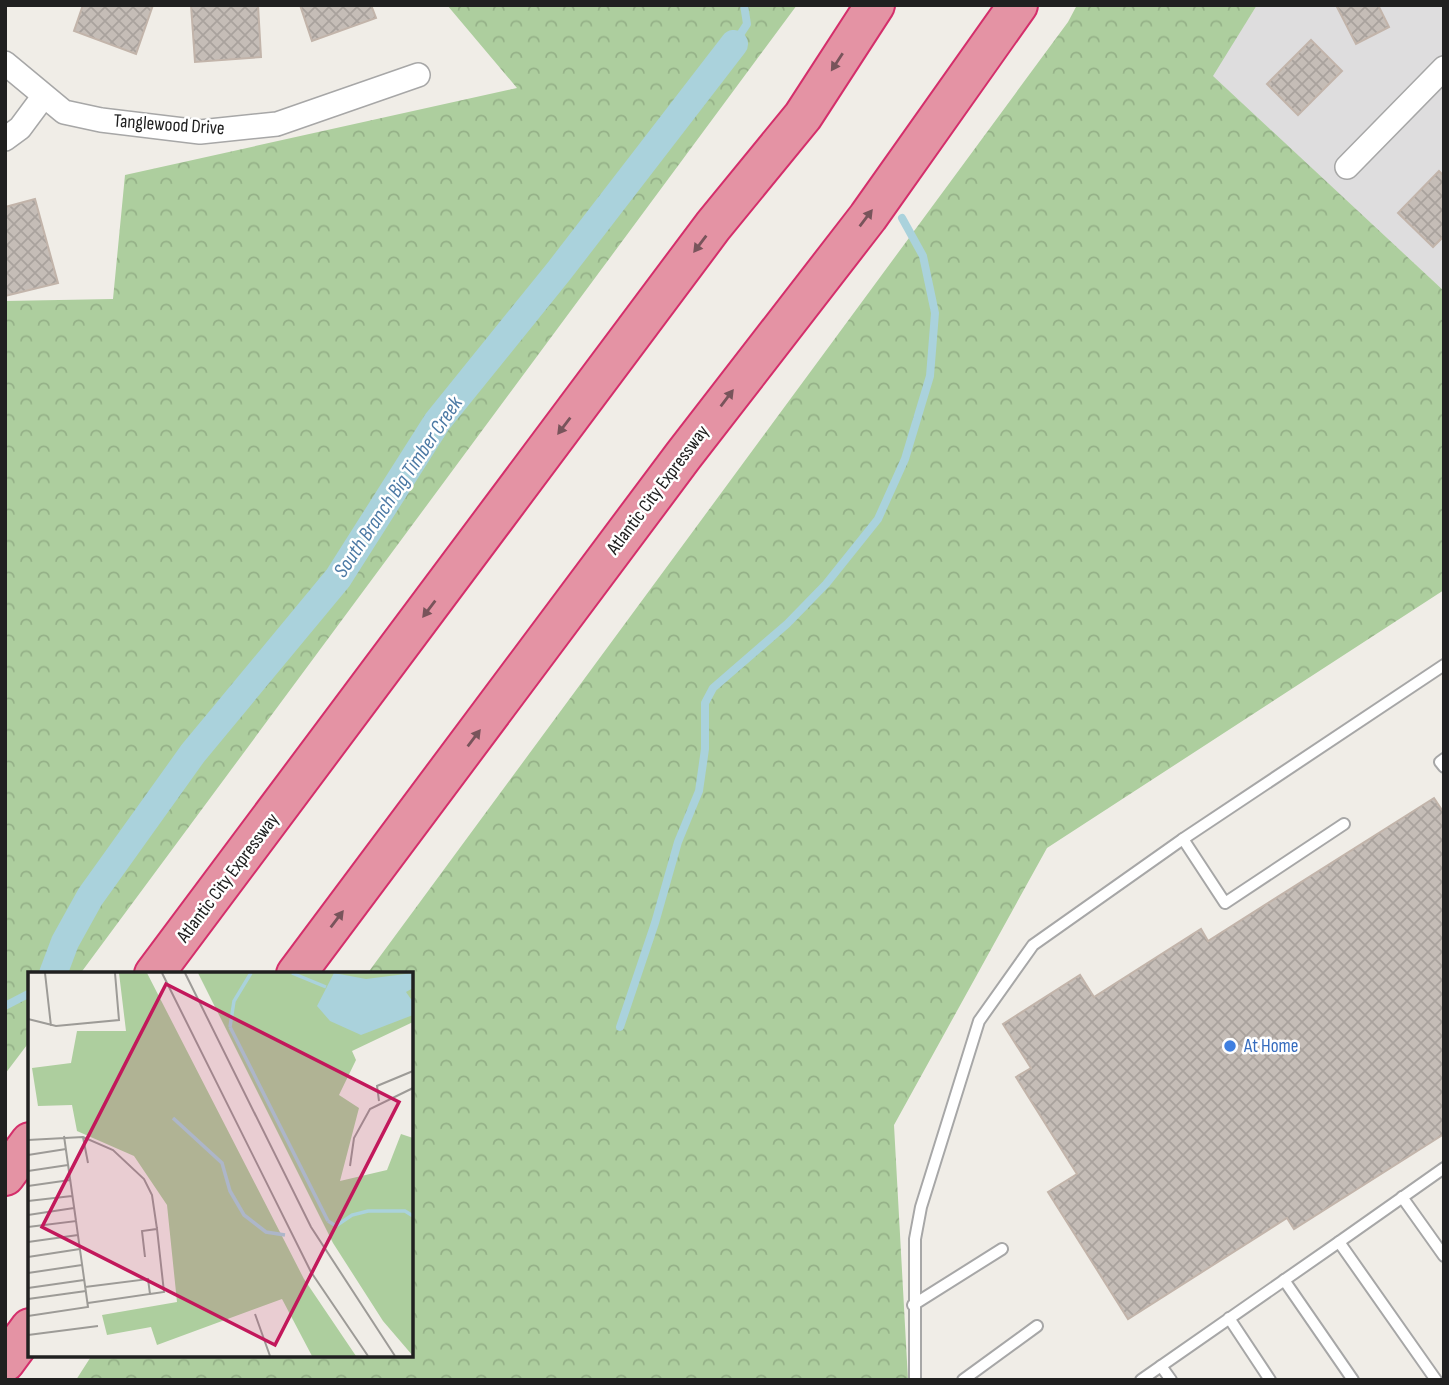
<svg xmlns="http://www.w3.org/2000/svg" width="1449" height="1385" font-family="'Sofia Sans Condensed',sans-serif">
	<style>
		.residential { fill: #deddde }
		.forest { fill: url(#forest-crowns) }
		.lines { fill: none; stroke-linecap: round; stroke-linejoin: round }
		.stream { stroke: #aad2dc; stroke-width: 8 }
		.canal { stroke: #aad2dc; stroke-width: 28 }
		.building { fill: url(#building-cross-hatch); stroke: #c2b4aa; stroke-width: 2 }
		.lane-casing { stroke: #a7a7a7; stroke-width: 14 }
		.street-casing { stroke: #a7a7a7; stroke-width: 26 }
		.highway-casing { stroke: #d42f6b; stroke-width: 42 }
		.lane { stroke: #fff; stroke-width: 10 }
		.street { stroke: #fff; stroke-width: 23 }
		.highway { stroke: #e493a4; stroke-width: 38 }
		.oneway { fill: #78545b }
		.shop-dot { fill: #3f7fe0; stroke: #fff; stroke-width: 2.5 }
		.labels { text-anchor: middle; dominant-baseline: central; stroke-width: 5; stroke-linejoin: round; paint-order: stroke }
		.street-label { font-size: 19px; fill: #202020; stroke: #fff }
		.shop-label { font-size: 19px; fill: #366cbe; stroke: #fff; text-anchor: start }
		.water-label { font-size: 21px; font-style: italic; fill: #4d7aa5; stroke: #fff }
		.inset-river { fill: none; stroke: #aad2dc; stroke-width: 3.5 }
		.inset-road { fill: none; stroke: #9d9b97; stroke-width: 2 }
		.view { fill: #c2185b; fill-opacity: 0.15; stroke: #c2185b; stroke-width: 3.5 }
		.inset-edge { fill: none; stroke: #202020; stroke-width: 3.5 }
	</style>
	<defs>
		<pattern id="forest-crowns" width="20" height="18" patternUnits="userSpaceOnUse" patternTransform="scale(1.75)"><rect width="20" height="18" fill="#adce9e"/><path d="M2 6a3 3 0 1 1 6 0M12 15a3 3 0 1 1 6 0" fill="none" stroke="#95b188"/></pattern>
		<pattern id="building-cross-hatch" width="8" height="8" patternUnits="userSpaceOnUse" patternTransform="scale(1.75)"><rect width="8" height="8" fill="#c5bdb7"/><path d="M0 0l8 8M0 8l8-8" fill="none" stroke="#a9a29d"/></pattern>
	</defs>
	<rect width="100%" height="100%" fill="#f0ede7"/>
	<polygon class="residential" points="1257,5 1444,5 1444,291 1212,76"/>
	<g class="forest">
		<polygon points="447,5 797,5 80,974 30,974 30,1041 5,1074 5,301 113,299 125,175 517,88"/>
		<polygon points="1077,5 1257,5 1213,76 1444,291 1444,590 1047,848 894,1125 908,1380 76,1380 92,1355 411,1355 411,974 367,974 1068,22"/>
	</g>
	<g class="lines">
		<g class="stream">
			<polyline points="734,44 747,24 744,5"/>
			<polyline points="5,1006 30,993"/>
			<polyline points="620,1027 655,923 678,842 699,791 705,749 705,703 713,688 787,624 826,584 878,519 905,459 930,376 935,313 923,256 902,218"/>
		</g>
		<polyline class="canal" points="53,974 65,942 90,897 193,753 338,578 437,422 559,271 734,44"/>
	</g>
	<g class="building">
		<polygon points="83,5 153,5 136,54 74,31"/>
		<polygon points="191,5 258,5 261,57 195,62"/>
		<polygon points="300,5 371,5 376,18 312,41"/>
		<polygon points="1336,5 1378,5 1389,27 1356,44"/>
		<polygon points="1311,40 1342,71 1298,115 1267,84"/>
		<polygon points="1439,171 1444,176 1444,236 1433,247 1398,213"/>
		<polygon points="35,199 58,283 5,296 5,207"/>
		<polygon points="1434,798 1444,813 1444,1134 1294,1229 1287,1218 1128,1319 1048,1192 1077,1174 1016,1077 1031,1068 1003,1024 1080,975 1094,997 1201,929 1208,941"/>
	</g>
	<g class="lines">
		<defs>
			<g id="lane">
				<polyline points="1444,759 1440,762 1444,767"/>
				<polyline points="1344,824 1225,903 1183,839 1444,665"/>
				<polyline points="1402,1197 1444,1256"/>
				<polyline points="1284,1280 1353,1380"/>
				<polyline points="913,1305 1002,1249"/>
				<polyline points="1229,1318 1270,1380"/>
				<polyline points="1161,1366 1171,1380"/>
				<polyline points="915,1380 915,1239 921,1207 979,1021 1033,945 1183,839"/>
				<polyline points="963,1380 1037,1326"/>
				<polyline points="1141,1380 1339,1242"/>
				<polyline points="1436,1380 1339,1242 1444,1168"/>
			</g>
			<g id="street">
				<polyline points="5,63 64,112 101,120 200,132 277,124 418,75"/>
				<polyline points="5,139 20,128 43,97"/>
				<polyline points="1347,167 1444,68"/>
			</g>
			<g id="highway">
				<polyline points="154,974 713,226 803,116 875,5"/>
				<polyline points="296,974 683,456 868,217 1018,5"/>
				<polyline points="5,1176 30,1142"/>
				<polyline points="5,1362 30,1328"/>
			</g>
		</defs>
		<use href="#lane" class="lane-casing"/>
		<use href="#street" class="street-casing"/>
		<use href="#highway" class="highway-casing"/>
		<use href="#lane" class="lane"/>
		<use href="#street" class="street"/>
		<use href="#highway" class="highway"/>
	</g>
	<defs><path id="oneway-solid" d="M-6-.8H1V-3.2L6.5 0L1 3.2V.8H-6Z" transform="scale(1.75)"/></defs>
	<g class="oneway">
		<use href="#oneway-solid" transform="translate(837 62) rotate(123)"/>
		<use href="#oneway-solid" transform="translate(866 218) rotate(-53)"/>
		<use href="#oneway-solid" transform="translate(700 244) rotate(127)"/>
		<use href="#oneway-solid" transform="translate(727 398) rotate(-53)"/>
		<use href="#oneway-solid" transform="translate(564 426) rotate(127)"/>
		<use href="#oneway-solid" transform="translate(429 609) rotate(127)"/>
		<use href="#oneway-solid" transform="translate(474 738) rotate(-53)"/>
		<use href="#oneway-solid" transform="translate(337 919) rotate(-53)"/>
	</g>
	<circle class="shop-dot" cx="1230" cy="1046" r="7"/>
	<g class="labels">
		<g class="street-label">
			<text transform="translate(169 125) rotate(4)">Tanglewood Drive</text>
			<text transform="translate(658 490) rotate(-53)">Atlantic City Expressway</text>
			<text transform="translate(228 878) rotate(-53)">Atlantic City Expressway</text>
		</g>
		<g class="shop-label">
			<text x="1244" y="1046">At Home</text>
		</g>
		<g class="water-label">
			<text transform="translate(398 487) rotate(-56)">South Branch Big Timber Creek</text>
		</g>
	</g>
	<g transform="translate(28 972)">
		<rect width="385" height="385" fill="#f0ede7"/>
		<path d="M91,1h28l157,306 52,77h-44l-30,-57 -125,46 -6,-18 -44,8 -5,-20 75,-13 -10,-97 -33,-49 -57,-25 -5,-26 -34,1 -6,-38 39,-5 6,-32h49zM170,1h215v49l-61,29 4,9 -17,35 20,13 -19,73 47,-11 14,-36 12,4v218l-30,-35 -50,-78z" fill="#adce9e"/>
		<path d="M306,1l32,6 47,-6v15l-7,4 7,10v13l-52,20 -31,-14 -13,-15z" fill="#aad2dc"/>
		<path class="inset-river" d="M264,1l34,14M202,55l4,-26 17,-28M202,55l98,194M145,146l49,45 8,28 14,24 22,17 19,3M300,249l8,5 16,-11 16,-4h37l8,5"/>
		<path class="inset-road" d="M17,1l6,53M134,1l149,299 57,84M157,1l126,254 84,129M0,47l28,7 63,-6 -4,-47M351,129l-2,-15 36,-15M36,164l12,85M55,165l5,26M0,168l55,-3 30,13 31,29 8,16 5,34M0,183l38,-6M322,194l4,-28 16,-29 43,-21M0,199l40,-6M0,214l42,-6M0,229l44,-5M0,243l46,-7M0,255l48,-6 12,86 -60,9M0,270l50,-7M0,285l52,-8M117,285l-3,-26 15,-2 7,63 -14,2M0,301l54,-8M57,315l63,-8 2,15 -62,9M0,316l56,-8M0,327l58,-8M227,342l15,42M0,363l70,-9"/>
		<path class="view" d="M138,12l233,118 -124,243 -233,-118z"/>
		<rect width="385" height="385" class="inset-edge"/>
	</g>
	<rect width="1449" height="1385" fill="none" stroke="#202020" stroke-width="14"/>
</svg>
